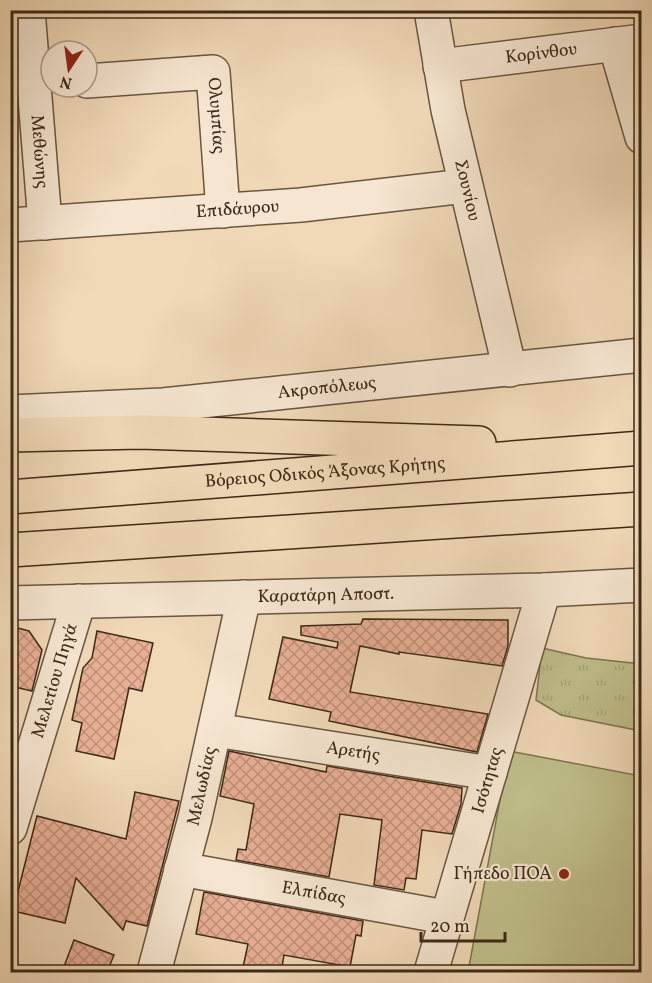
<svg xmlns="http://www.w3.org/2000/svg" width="652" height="983" font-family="Vollkorn,serif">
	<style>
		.grass { fill: url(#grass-tufts); stroke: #7e7451; stroke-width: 1.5 }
		.garden { fill: #bfbe8b; stroke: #7e7451; stroke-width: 1.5 }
		.building { fill: url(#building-cross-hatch); stroke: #3c2a17; stroke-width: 1.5 }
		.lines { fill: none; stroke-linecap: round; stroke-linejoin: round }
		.street-casing { stroke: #69563f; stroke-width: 36 }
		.highway-casing { stroke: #3c2a17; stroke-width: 36 }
		.street { stroke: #f6e6d1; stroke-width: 33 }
		.highway { stroke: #f1d9b8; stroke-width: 33 }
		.poi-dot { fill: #8f2418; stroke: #f6e6d1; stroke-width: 2 }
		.labels { text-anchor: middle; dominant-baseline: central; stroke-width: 4.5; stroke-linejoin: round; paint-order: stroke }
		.street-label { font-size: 18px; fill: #3c2a17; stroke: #f6e6d1 }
		.poi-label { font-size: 18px; fill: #3c2a17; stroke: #f6e6d1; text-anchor: end }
	</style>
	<defs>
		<pattern id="grass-tufts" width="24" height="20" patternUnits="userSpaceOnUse" patternTransform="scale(1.5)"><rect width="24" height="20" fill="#bfbe8b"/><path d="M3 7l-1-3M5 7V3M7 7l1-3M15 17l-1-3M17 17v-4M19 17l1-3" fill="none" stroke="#a5a377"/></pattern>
		<pattern id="building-cross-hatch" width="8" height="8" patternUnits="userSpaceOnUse" patternTransform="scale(1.5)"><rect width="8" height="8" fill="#e9af95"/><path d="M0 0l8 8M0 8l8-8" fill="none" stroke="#be8f79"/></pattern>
	</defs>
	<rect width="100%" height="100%" fill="#f1d9b8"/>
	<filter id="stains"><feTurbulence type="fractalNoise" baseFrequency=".00333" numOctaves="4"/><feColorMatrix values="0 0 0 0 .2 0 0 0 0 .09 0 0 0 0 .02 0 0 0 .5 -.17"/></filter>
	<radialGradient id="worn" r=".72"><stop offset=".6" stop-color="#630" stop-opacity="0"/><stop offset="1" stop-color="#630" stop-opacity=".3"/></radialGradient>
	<polygon class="grass" points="542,648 586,658 641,664 641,731 561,715 536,700"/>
	<polygon class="garden" points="509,751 641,776 641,972 468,972"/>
	<g class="building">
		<polygon points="363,619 508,620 508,646 502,666 399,652 399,654 360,646 350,692 488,714 477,752 329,721 331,712 269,699 283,637 337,648 338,642 301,635 301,626 361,624"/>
		<polygon points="10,626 29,631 42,650 32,691 10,686"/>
		<polygon points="97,631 153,643 142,691 129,688 114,759 76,751 82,723 72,720 83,668 92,658"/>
		<polygon points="229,751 326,772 327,766 462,788 461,804 452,834 422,830 416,879 406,878 404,890 374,885 382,820 340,814 329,877 236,860 238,849 246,850 254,804 220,796"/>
		<polygon points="135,792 179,801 147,926 126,921 123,930 76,878 65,923 13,911 37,816 126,839"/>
		<polygon points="204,892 363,921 361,936 356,935 350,967 284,955 281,972 242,972 248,944 196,934"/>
		<polygon points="74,940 114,955 107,972 62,972"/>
	</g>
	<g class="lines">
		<defs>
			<g id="street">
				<path id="s1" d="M28,10l17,213"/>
				<path id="s2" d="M431,10l17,100 62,260"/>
				<polyline points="615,44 642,137"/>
				<path id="s3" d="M440,66l202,-25"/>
				<path id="s4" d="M87,81l126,-9 10,139"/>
				<path id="s5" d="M10,225l291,-20 164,-19"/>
				<path id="s6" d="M10,412l153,-7 479,-50"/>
				<path id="s7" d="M10,603l534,-13 98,-5"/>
				<path id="s8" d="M215,730l275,43"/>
				<path id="s9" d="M10,828l69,-227"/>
				<path id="s10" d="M181,869l264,48"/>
				<path id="s11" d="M154,972l41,-154 49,-221"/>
				<path id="s12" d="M431,972l113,-382"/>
			</g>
			<g id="highway">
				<polyline points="10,435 140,432 479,443"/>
				<path id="s13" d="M10,497l632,-49"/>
				<polyline points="10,550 642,509"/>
			</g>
		</defs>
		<use href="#street" class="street-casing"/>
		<use href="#highway" class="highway-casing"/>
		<use href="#street" class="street"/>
		<use href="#highway" class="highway"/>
	</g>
	<circle class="poi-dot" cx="564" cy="874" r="6"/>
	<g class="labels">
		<g class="street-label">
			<text stroke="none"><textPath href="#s3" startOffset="102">Κορίνθου</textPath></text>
			<text stroke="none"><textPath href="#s4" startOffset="170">Ολυμπίας</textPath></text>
			<text stroke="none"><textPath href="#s1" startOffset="142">Μεθώνης</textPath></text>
			<text stroke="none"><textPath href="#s2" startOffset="184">Σουνίου</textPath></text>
			<text stroke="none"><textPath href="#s5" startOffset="228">Επιδάυρου</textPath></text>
			<text stroke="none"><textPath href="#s6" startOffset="318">Ακροπόλεως</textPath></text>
			<text stroke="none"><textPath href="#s13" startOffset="316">Βόρειος Οδικός Άξονας Κρήτης</textPath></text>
			<text stroke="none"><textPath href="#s7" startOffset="316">Καρατάρη Αποστ.</textPath></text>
			<text stroke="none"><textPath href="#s9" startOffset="154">Μελετίου Πηγά</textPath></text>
			<text stroke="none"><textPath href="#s8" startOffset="140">Αρετής</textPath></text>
			<text stroke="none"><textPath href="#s12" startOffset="200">Ισότητας</textPath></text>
			<text stroke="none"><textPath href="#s11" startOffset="192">Μελωδίας</textPath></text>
			<text stroke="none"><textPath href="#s10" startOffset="135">Ελπίδας</textPath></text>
		</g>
		<g class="poi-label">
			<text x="552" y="874">Γήπεδο ΠΟΑ</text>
		</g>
	</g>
	<rect width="652" height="983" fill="none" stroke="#f1d9b8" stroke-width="36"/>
	<rect x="12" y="12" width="628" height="959" fill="none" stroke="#3c2a17" stroke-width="3"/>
	<rect x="18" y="18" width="616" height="947" fill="none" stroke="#3c2a17" stroke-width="1.5"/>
	<g transform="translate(69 69) rotate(193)"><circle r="28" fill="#f6e6d1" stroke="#ac9b87" stroke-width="1.5"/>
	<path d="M0-4.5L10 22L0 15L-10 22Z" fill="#8f2418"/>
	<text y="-9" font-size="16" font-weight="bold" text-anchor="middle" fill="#3c2a17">N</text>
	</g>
	<path d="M421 932v9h84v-9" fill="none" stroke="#3c2a17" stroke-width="3"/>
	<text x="430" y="932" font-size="18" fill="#3c2a17" stroke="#f6e6d1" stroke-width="4.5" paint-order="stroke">20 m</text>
	<rect width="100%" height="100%" filter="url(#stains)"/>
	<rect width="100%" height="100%" fill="url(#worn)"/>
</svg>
